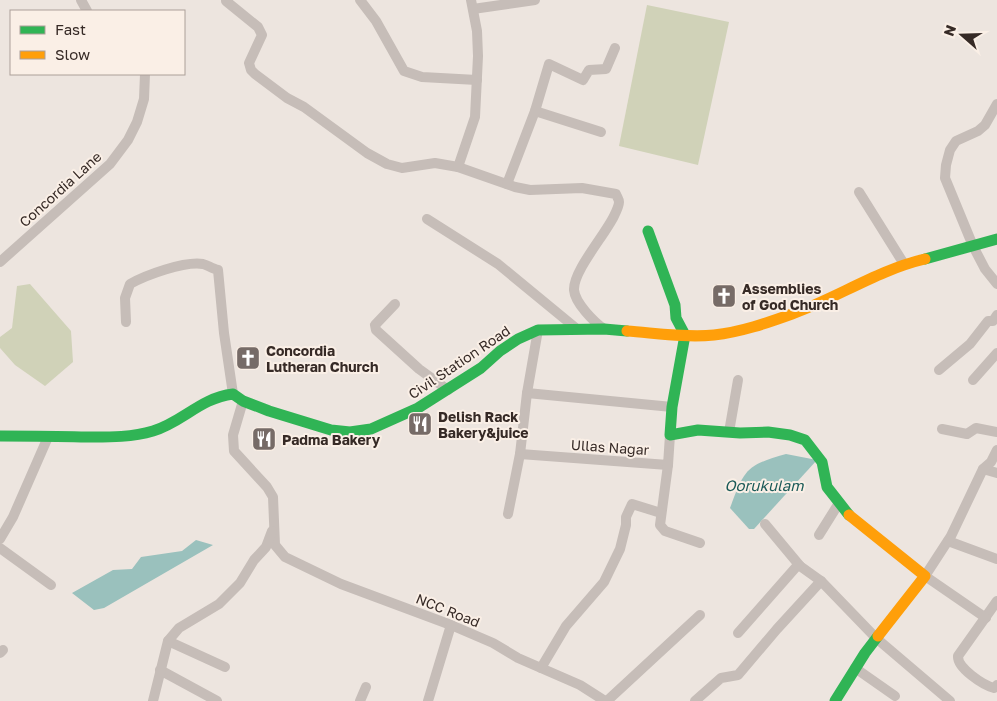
<svg xmlns="http://www.w3.org/2000/svg" width="997" height="701" font-family="'Golos Text',sans-serif">
	<style>
		.green { fill: #d0d2b8 }
		.water { fill: #9ac1bd }
		.lines { fill: none; stroke-linecap: round; stroke-linejoin: round }
		.street { stroke: #c6bdb8; stroke-width: 10 }
		.fast { stroke: #30b455; stroke-width: 11 }
		.slow { stroke: #ff9f0a; stroke-width: 11 }
		.labels { text-anchor: middle; dominant-baseline: central; stroke-width: 4; stroke-linejoin: round; paint-order: stroke }
		.street-label { font-size: 14px; fill: #362a26; stroke: #faefe6 }
		.poi-label { font-size: 14px; font-weight: bold; fill: #362a26; stroke: #faefe6; text-anchor: start }
		.water-label { font-size: 15px; font-style: italic; fill: #1a5a58; stroke: #faefe6 }
	</style>
	<rect width="100%" height="100%" fill="#ede5df"/>
	<g class="green">
		<polygon points="647,5 729,22 698,165 619,146"/>
		<polygon points="30,284 71,331 73,362 45,386 15,365 0,348 0,337 12,328 17,286"/>
	</g>
	<g class="water">
		<path d="M786,454l31,6 -63,69h-5l-19,-21c14,-38 16,-43 56,-54z"/>
		<polygon points="196,540 213,545 104,608 94,610 72,593 113,570 132,569 141,557 182,551"/>
	</g>
	<g class="lines">
		<g class="street">
			<polyline points="81,0 87,11"/>
			<path d="M227,0l-1,1 32,26 4,8 -13,28 2,7 4,4 32,24 17,9 63,46 20,11 15,4 33,-5 23,4 57,20 15,3 52,-2 34,6c1,3 3,5 3,8 0,4 -3,10 -5,14 -9,19 -41,55 -40,74 1,13 20,32 30,39"/>
			<polyline points="360,0 376,21 404,71 422,77 477,80"/>
			<polyline points="473,9 535,0"/>
			<polyline points="997,104 985,125 978,131 956,141 950,150 946,165 945,178 973,246 985,269 997,284"/>
			<polyline points="535,111 601,132"/>
			<polyline points="458,167 475,117 478,56 477,31 471,0"/>
			<polyline points="507,184 535,111 549,64 583,80 589,70 606,69 615,48"/>
			<polyline points="859,192 904,264"/>
			<polyline points="427,219 498,264 577,329"/>
			<polyline points="0,262 110,164 128,140 137,122 144,99 145,74"/>
			<polyline points="395,304 375,325 376,330 419,369 448,390"/>
			<path d="M126,322l-1,-24 5,-14c16,-9 54,-23 73,-20 4,1 10,5 15,6l6,63 9,61"/>
			<polyline points="939,370 970,344 988,321 993,321 997,315"/>
			<polyline points="973,380 997,353"/>
			<polyline points="527,393 672,407"/>
			<polyline points="243,401 233,435 234,451 267,487 273,497 275,545 285,557 341,584 451,625 493,643 518,658 580,685 605,701"/>
			<polyline points="942,429 967,434 976,428 997,432"/>
			<polyline points="729,432 738,380"/>
			<polyline points="520,454 668,465 670,435"/>
			<polyline points="668,465 660,525 665,531 700,543"/>
			<polyline points="983,469 997,473"/>
			<polyline points="508,514 520,454 527,393 538,330"/>
			<polyline points="765,524 800,566"/>
			<polyline points="819,535 839,503"/>
			<polyline points="0,539 13,517 48,437"/>
			<polyline points="948,541 997,559"/>
			<polyline points="0,548 51,585"/>
			<path d="M997,601l-39,55c-1,12 25,29 36,32l3,-3"/>
			<polyline points="986,618 925,576 951,536 983,469 991,462 997,450"/>
			<polyline points="738,633 797,566 800,566 821,581 876,638 950,701"/>
			<polyline points="168,641 225,667"/>
			<polyline points="0,653 3,650"/>
			<polyline points="541,668 566,626 604,582 620,549 626,525 626,517 632,504 661,513"/>
			<polyline points="855,668 895,696"/>
			<polyline points="160,670 217,701"/>
			<polyline points="153,701 168,641 179,628 219,604 240,583 254,560 266,547 272,531"/>
			<polyline points="360,701 366,687"/>
			<polyline points="428,701 451,625"/>
			<polyline points="607,701 700,615"/>
			<polyline points="695,701 721,678 738,675 777,629 821,581"/>
		</g>
		<g class="fast">
			<polyline points="648,231 675,305 676,318 685,335 672,407 670,435 698,430 740,433 768,432 790,435 805,440 822,462 827,487 849,515"/>
			<polyline points="925,259 997,239"/>
			<path d="M0,436c27,0 54,0 81,1 24,0 49,1 72,-6 30,-9 47,-33 80,-37l10,7 26,10 62,19 19,2 21,-3 47,-21 63,-40 19,-17 18,-12 20,-9 66,-1 23,2"/>
			<polyline points="835,701 865,653 878,636"/>
		</g>
		<g class="slow">
			<path d="M627,331c28,2 59,7 87,4 27,-3 53,-12 78,-21 45,-16 86,-44 133,-55"/>
			<polyline points="849,515 925,576 878,636"/>
		</g>
	</g>
	<defs>
		<symbol id="church-square" viewBox="-11 -11 22 22"><rect x="-9" y="-9" width="18" height="18" rx="4" fill="#766b67" stroke="#faefe6"/><path d="M-1.2-6h2.4v3.5h3.3v2.4h-3.3V6h-2.4V-.1h-3.3v-2.4h3.3Z" fill="#fff"/></symbol>
		<symbol id="restaurant-square" viewBox="-11 -11 22 22"><rect x="-9" y="-9" width="18" height="18" rx="4" fill="#766b67" stroke="#faefe6"/><path d="M-5-6h1v4h1v-4h1v4h1v-4h1v5L-1.5 .5V6h-2V.5L-5-1ZM5-6V6H3V1.5H1.5Q1.5-4 5-6Z" fill="#fff"/></symbol>
	</defs>
	<g fill-rule="evenodd">
		<use href="#church-square" x="710" y="282" width="28" height="28"/>
		<use href="#church-square" x="234" y="344" width="28" height="28"/>
		<use href="#restaurant-square" x="406" y="410" width="28" height="28"/>
		<use href="#restaurant-square" x="250" y="425" width="28" height="28"/>
	</g>
	<g class="labels">
		<g class="street-label">
			<text transform="translate(60 189) rotate(-42)">Concordia Lane</text>
			<text transform="translate(459 362) rotate(-34)">Civil Station Road</text>
			<text transform="translate(610 447) rotate(4)">Ullas Nagar</text>
			<text transform="translate(448 610) rotate(22)">NCC Road</text>
		</g>
		<g class="poi-label">
			<text x="742" y="288">Assemblies<tspan x="742" dy="16">of God Church</tspan></text>
			<text x="266" y="350">Concordia<tspan x="266" dy="16">Lutheran Church</tspan></text>
			<text x="438" y="416">Delish Rack<tspan x="438" dy="16">Bakery&amp;juice</tspan></text>
			<text x="282" y="439">Padma Bakery</text>
		</g>
		<g class="water-label">
			<text x="764" y="485">Oorukulam</text>
		</g>
	</g>
	<rect x="10" y="10" width="175" height="65" fill="#faefe6" stroke="#aca099"/>
	<rect x="20" y="26" width="25" height="8" fill="#30b455" stroke="#aca099"/>
	<text x="55" y="35" font-size="15" fill="#362a26">Fast</text>
	<rect x="20" y="51" width="25" height="8" fill="#ff9f0a" stroke="#aca099"/>
	<text x="55" y="60" font-size="15" fill="#362a26">Slow</text>
	<g transform="translate(962 35) rotate(290)" stroke="#faefe6" stroke-width="4" paint-order="stroke">
	<path d="M0-4L9 19L0 12L-9 19Z" fill="#362a26"/>
	<text y="-8" font-size="14" font-weight="bold" text-anchor="middle" fill="#362a26">N</text>
	</g>
</svg>
